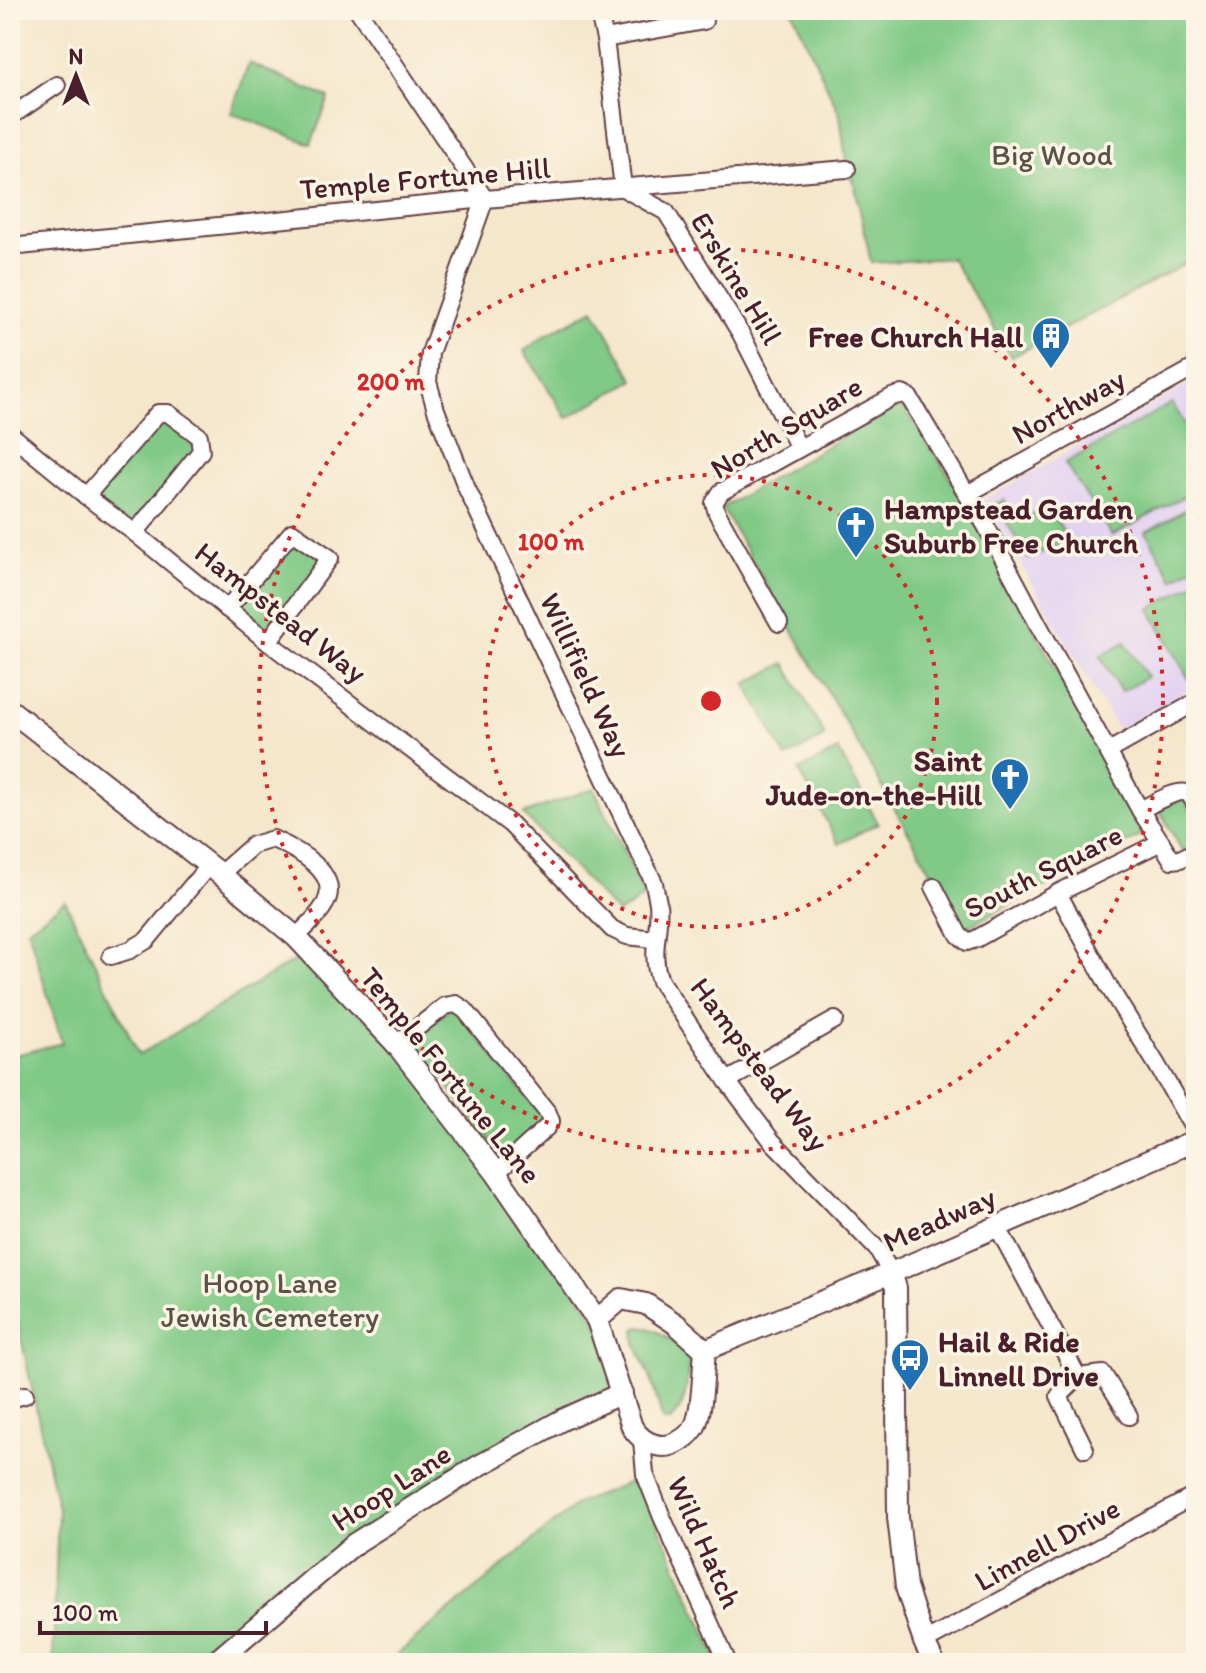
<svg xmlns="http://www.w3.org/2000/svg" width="1206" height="1673" font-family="Itim,sans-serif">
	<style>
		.built { fill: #e3d3f2 }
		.green { fill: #80c986; stroke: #657458; stroke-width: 2 }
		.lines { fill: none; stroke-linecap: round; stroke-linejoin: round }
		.minor-casing { stroke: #643d43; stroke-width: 20 }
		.tertiary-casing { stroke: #643d43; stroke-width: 24 }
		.minor { stroke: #fff; stroke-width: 16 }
		.tertiary { stroke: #fff; stroke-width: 20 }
		.ring { fill: none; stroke: #d62828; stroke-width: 4; stroke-dasharray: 4 8 }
		.labels { text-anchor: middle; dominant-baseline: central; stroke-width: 7; stroke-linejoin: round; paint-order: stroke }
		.park-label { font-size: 30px; fill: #5a5246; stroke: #fcf5e5 }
		.street-label { font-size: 30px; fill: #4a1f2b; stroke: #fcf5e5 }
		.poi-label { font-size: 30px; font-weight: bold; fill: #4a1f2b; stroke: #fcf5e5; text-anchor: end }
		.centre { fill: #d62828; stroke: #fcf5e5; stroke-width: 4 }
		.ring-label { font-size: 24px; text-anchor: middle; font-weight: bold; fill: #d62828; stroke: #fcf5e5; stroke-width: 7; stroke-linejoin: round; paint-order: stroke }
	</style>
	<rect width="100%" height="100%" fill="#fcf5e5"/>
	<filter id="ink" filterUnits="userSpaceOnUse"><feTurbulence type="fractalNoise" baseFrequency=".0125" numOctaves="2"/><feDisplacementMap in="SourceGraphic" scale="16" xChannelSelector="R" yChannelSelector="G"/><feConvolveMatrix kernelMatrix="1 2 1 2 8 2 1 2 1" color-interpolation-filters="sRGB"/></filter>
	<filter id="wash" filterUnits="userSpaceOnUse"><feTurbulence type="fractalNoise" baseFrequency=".006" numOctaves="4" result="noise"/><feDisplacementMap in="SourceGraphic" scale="32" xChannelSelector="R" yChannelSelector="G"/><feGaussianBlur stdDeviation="1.8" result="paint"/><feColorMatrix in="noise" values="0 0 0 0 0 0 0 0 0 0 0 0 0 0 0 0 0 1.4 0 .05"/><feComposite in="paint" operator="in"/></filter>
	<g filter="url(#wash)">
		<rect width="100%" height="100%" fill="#f5e7cc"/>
		<polygon class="built" points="1196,380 1196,685 1118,730 983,500"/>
		<g class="green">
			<polygon points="792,10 1196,10 1196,258 1012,357 951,258 871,263 855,186 847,169 840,115"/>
			<polygon points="249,63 329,98 311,144 231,113"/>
			<polygon points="594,309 634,380 567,418 524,351 546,335"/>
			<polygon points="1172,403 1196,442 1196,490 1112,536 1065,463"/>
			<polygon points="893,407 905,409 964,498 1144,834 964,929 722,508"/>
			<polygon points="168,413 201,451 135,533 86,496"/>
			<polygon points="1004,500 1016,521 1048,507 1069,540 1028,559 996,504"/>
			<polygon points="1196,504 1196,565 1173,579 1146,532"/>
			<polygon points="292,532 330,558 268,642 227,610"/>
			<polygon points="1196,582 1196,678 1190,681 1150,609"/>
			<polygon points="1125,642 1147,677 1121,692 1100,656"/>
			<polygon points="785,663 825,736 786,758 746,684"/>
			<polygon points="838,750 878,823 839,844 799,771"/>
			<polygon points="594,788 645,896 618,914 523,814"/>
			<polygon points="1184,798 1196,820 1196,845 1186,850 1181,849 1158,807"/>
			<polygon points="65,901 139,1055 297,959 396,1044 597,1320 622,1393 354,1544 214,1663 53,1663 58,1509 10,1287 10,1056 62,1043 28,929"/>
			<polygon points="455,1009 545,1119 503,1158 411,1039 447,1010"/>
			<path d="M642,1326c14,3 41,19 48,31 -4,23 -1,48 -20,64h-7l-12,-42 -15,-35 -1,-15z"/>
			<polygon points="638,1479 719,1663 387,1663 578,1503"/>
		</g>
	</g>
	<g filter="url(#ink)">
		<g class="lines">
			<defs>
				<g id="minor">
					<path d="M358,10l127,189 -55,154 -2,29 8,28 31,79 187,394c1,7 3,13 4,20 3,29 -9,47 2,78l67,100 45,60 106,109 13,23"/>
					<polyline points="598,10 605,39 623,188 666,212 741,334 799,448"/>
					<polyline points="605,39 704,21"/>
					<polyline points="10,117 57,85"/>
					<polyline points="10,247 485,199 847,169"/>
					<polyline points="10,434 86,496 135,533 268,642 510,824 612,929 627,936 655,939"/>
					<polyline points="967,494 1196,367"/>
					<polyline points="86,496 158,413 168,413 199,436 201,451 135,533"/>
					<polyline points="227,609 292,532 330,558 268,642"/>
					<polyline points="779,623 717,513 714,503 721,492 892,397 902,394 909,397 986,526 1038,624 1140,810 1161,842 1058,893 976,939 967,942 959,935 934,887"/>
					<polyline points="1109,751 1196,702"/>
					<path d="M1140,810c11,-5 39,-23 49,-16 2,2 5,8 7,11"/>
					<polyline points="1161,842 1172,860 1180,859 1196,851"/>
					<path d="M220,874l33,-29 20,-6c22,10 70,34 52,65 -7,13 -19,23 -29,33"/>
					<polyline points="1058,893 1109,987 1157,1065 1196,1133"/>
					<polyline points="111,956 130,950 147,940 209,865"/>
					<polyline points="396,1044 445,1006 456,1004 465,1010 548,1113 551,1121 547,1127 496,1173"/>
					<polyline points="727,1081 835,1020"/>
					<polyline points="997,1226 1078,1377"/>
					<polyline points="10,1399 25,1395"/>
					<polyline points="642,1440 645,1474 662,1517 728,1663"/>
					<polyline points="1085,1449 1059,1396 1078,1377 1103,1374 1129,1416"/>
					<polyline points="924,1642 1196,1495"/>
				</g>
				<g id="tertiary">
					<polyline points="10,710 220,874 296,937 396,1044 496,1173 597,1320"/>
					<polyline points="891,1273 896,1288 898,1517 906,1587 924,1642 934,1663"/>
					<path d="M621,1299l25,5 30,20 29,26c-2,19 -2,60 -10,76 -5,10 -20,20 -31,20 -14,0 -25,-8 -32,-19l-35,-107z"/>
					<polyline points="705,1350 891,1273 1196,1140"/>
					<polyline points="214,1663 354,1544 475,1468 562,1420 622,1393"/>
				</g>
			</defs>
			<use href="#minor" class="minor-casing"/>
			<use href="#tertiary" class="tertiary-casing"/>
			<use href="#minor" class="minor"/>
			<use href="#tertiary" class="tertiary"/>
		</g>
	</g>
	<g class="ring">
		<circle cx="711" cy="701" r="226"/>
		<circle cx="711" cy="701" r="452"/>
	</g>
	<defs>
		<symbol id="building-pin" viewBox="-11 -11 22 30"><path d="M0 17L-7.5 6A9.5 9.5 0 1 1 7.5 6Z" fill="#1f6fb2" stroke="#fcf5e5"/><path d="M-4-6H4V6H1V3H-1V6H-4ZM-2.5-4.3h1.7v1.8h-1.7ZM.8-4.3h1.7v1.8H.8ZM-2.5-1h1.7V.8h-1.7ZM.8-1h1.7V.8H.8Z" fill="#fff"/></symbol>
		<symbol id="church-pin" viewBox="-11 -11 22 30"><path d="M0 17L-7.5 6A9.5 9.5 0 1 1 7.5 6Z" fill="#1f6fb2" stroke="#fcf5e5"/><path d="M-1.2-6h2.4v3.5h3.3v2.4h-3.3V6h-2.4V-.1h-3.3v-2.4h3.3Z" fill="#fff"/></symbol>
		<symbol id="bus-pin" viewBox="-11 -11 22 30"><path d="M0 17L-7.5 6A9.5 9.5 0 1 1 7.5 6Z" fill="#1f6fb2" stroke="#fcf5e5"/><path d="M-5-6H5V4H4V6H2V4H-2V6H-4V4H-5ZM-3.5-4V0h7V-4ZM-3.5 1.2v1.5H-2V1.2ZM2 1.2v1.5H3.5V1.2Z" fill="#fff"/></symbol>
	</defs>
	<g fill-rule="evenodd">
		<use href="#building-pin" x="1029" y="314" width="44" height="60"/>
		<use href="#church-pin" x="834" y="503" width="44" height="60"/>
		<use href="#church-pin" x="988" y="755" width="44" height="60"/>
		<use href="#bus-pin" x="888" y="1336" width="44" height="60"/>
	</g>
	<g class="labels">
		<g class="park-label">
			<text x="1052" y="154">Big Wood</text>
			<text x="270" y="1282">Hoop Lane<tspan x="270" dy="34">Jewish Cemetery</tspan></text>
		</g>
		<g class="street-label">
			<text transform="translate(425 178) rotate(-5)">Temple Fortune Hill</text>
			<text transform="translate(737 278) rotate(59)">Erskine Hill</text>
			<text transform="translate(1068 406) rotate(-29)">Northway</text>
			<text transform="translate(786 427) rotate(-31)">North Square</text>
			<text transform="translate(281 612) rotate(38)">Hampstead Way</text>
			<text transform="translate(586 675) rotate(65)">Willifield Way</text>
			<text transform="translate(1043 871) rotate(-27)">South Square</text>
			<text transform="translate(760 1064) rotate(53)">Hampstead Way</text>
			<text transform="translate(451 1075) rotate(51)">Temple Fortune Lane</text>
			<text transform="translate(939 1219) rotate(-24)">Meadway</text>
			<text transform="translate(391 1487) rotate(-33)">Hoop Lane</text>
			<text transform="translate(705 1542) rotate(66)">Wild Hatch</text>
			<text transform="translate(1047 1544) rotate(-29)">Linnell Drive</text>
		</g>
		<g class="poi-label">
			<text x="1023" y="336">Free Church Hall</text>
			<text x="884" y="508" text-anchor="start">Hampstead Garden<tspan x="884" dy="34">Suburb Free Church</tspan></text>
			<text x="982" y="760">Saint<tspan x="982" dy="34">Jude-on-the-Hill</tspan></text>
			<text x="938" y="1341" text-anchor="start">Hail &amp; Ride<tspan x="938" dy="34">Linnell Drive</tspan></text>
		</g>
	</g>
	<circle cx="711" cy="701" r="12" class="centre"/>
	<g class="ring-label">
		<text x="391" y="390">200 m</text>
		<text x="551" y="550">100 m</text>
	</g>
	<rect width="1206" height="1673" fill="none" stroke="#fcf5e5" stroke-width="40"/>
	<g transform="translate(76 76)" stroke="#fcf5e5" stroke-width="6" paint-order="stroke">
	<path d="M0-6L14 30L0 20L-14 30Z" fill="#4a1f2b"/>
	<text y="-12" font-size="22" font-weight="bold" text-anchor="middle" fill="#4a1f2b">N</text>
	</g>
	<path d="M40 1621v12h226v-12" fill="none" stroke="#4a1f2b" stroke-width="4"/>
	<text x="52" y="1621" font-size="24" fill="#4a1f2b" stroke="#fcf5e5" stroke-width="6" paint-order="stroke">100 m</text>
</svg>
